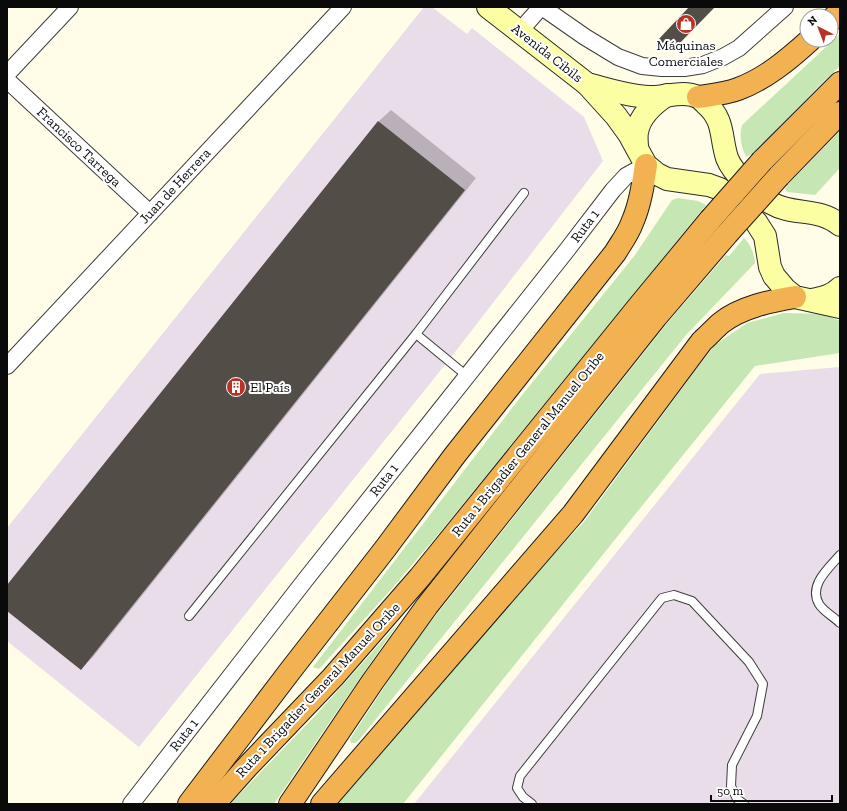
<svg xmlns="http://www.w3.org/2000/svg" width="847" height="811" font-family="'Zilla Slab',serif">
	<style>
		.industrial { fill: #e9dde9 }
		.green { fill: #c6e7b3 }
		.shadow { fill: #0003 }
		.building { fill: #524d47 }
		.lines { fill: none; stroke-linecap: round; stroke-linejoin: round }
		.lane-casing { stroke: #3d3d3d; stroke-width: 10 }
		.street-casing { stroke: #3d3d3d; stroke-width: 18 }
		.secondary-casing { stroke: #2c2c2c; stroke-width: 24 }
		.highway-casing { stroke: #1b1b1b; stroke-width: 24 }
		.lane { stroke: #fff; stroke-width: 8 }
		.street { stroke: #fff; stroke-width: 16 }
		.secondary { stroke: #fbfea3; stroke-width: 22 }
		.highway { stroke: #f2b251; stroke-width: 22 }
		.highway-bridge-casing { stroke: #1b1b1b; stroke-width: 24; stroke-linecap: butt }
		.highway-bridge { stroke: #f2b251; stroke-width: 22 }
		.labels { text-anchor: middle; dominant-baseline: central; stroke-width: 4; stroke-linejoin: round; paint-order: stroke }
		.poi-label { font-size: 14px; fill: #0a0a0a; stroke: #fff }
		.street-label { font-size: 14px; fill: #0a0a0a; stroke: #fff }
	</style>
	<rect width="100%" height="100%" fill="#fffde7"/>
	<g class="industrial">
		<polygon points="424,7 432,7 467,34 472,28 584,117 603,161 448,361 139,747 7,641 7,528"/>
		<polygon points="840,367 840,804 414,804 760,374"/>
	</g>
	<g class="green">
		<path d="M840,34v32l-19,18 -64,67 -11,6c-5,-11 -7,-20 -4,-32z"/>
		<polygon points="840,131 840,168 815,195 787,192 785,189 790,182"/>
		<polygon points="678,198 698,201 706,205 441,531 388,593 319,669 313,667 519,399 635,255 672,200"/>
		<path d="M744,238c7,7 10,15 11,25l-69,72 -327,405 -4,3h-4l-1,-4 60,-91 259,-327 57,-66 3,1z"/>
		<polygon points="784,313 823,314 840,321 840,353 755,366 629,522 403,804 334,804 544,564 583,523 695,371 715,345 747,323"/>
		<polygon points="399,622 331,720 274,804 230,804 316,715"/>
	</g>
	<polygon class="shadow" points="391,110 476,178 93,657 81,669 7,610 7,587 379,121"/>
	<g class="building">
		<polygon points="689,7 715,7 676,47 657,41"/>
		<polygon points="378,121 465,190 81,670 7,611 7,585"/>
	</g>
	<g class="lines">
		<defs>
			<g id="lane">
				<polyline points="416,334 467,376"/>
				<path d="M840,555c-11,13 -32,30 -21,49 4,7 15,13 21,19"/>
				<polyline points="189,616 416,334 524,193"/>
				<polyline points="532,804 523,797 517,788 520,776 662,598 674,595 692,601 749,662 763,684 757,716 732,765 731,786 737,799 744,804"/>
			</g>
			<g id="street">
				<polyline points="542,7 585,37 618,57 642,66 662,68 684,68 703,65 723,57 739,48 785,7"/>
				<polyline points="519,32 541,7"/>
				<polyline points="7,74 70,7"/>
				<polyline points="7,80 150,213"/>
				<polyline points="7,366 343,7"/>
				<polyline points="131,804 306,579 567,250 613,190 626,176 646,165"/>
			</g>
			<g id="secondary">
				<polyline points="488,7 587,84 616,116 629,134 646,165 657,174 667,179 709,185 720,189 756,222 765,236 770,267 774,276 785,289 795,297 840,307"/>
				<path d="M587,84c20,5 41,12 62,13 16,1 33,-7 49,0 2,1 5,4 7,6 20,17 15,33 22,55 6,16 30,37 44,45 22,13 48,4 69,22"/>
				<path d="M637,148c0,-5 -1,-11 0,-16 3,-17 16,-28 30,-37"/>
				<path d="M811,300c11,-2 21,-4 29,-12"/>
			</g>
			<g id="highway">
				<polyline points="831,20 840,12"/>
				<path d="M698,97c13,-2 27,-3 40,-8 27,-10 50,-29 72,-49"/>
				<polyline points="762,161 840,83"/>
				<polyline points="779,176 840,113"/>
				<path d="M189,804l101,-133 95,-122 70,-94 160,-202c6,-10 13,-19 17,-30 8,-18 11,-38 14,-58"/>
				<polyline points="214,804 247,767 333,677 420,577 639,306 710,220"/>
				<polyline points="290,804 373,681 427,606 656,317 727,234"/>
				<path d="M322,804l251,-290 129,-173c7,-6 12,-12 19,-18 20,-16 50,-22 74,-26"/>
			</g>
		</defs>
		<use href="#lane" class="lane-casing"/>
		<use href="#street" class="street-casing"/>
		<use href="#secondary" class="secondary-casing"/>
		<use href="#highway" class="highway-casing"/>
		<use href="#lane" class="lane"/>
		<use href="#street" class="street"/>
		<use href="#secondary" class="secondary"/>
		<use href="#highway" class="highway"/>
		<defs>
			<g id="highway-bridge">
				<polyline points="710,220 762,161"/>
				<polyline points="727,234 779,176"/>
			</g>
		</defs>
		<use href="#highway-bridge" class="highway-bridge-casing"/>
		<use href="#highway-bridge" class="highway-bridge"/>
	</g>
	<defs>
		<symbol id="shop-disc" viewBox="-11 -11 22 22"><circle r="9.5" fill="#b63325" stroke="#fff"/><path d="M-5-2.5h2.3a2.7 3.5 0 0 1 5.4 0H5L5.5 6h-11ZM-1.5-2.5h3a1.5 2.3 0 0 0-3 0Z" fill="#fff"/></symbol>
		<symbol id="building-disc" viewBox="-11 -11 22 22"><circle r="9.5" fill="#b63325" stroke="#fff"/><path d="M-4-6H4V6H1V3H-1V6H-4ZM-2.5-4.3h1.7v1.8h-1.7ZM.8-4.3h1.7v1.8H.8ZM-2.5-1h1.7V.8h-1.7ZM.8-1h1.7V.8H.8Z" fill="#fff"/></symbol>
	</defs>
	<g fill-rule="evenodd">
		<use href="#shop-disc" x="675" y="13" width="22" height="22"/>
		<use href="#building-disc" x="225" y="376" width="22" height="22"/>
	</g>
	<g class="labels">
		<g class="poi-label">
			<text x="686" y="45">Máquinas<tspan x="686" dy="16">Comerciales</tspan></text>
			<text x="250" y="387" text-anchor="start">El País</text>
		</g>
		<g class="street-label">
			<text transform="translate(547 53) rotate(38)">Avenida Cibils</text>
			<text transform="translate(79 147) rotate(43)">Francisco Tarrega</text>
			<text transform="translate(175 186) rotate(-47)">Juan de Herrera</text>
			<text transform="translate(585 226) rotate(-53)">Ruta 1</text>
			<text transform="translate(528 444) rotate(-51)">Ruta 1 Brigadier General Manuel Oribe</text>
			<text transform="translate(384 480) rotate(-52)">Ruta 1</text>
			<text transform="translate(318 690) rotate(-47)">Ruta 1 Brigadier General Manuel Oribe</text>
			<text transform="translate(184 735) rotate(-52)">Ruta 1</text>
		</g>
	</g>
	<rect width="847" height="811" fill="none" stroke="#0a0a0a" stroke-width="16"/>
	<g transform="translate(819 28) rotate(318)"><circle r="19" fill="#ffffff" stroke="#9d9d9d"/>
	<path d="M0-3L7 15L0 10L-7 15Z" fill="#b63325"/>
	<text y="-6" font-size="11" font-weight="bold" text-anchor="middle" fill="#0a0a0a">N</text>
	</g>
	<path d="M711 795v6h121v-6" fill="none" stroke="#0a0a0a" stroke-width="2"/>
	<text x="717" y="795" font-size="12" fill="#0a0a0a" stroke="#ffffff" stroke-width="3" paint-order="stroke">50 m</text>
</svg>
